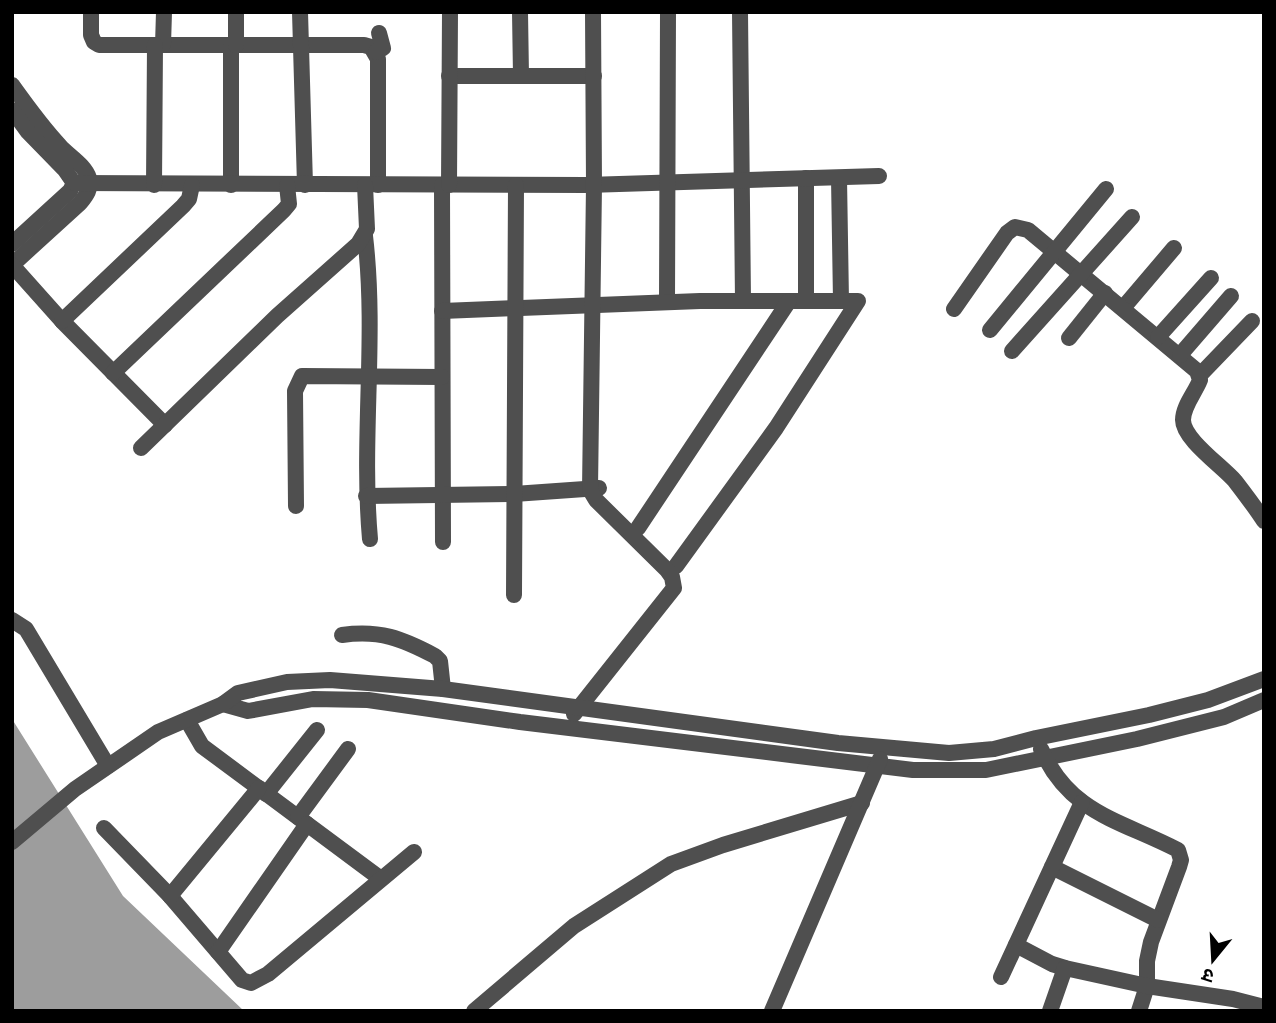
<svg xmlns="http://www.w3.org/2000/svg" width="1276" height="1023" font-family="Signika,'Noto Sans Devanagari',sans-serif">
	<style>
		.water { fill: #9d9d9d }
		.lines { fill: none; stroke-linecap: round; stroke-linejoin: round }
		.minor { stroke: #4f4f4f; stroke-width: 16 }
	</style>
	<rect width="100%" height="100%" fill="#fff"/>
	<polygon class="water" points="12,719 123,896 244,1011 12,1011"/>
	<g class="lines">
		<g class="minor">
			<polyline points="91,12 91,35 94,42 99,45 364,45 371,47 378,59 378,185"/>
			<polyline points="300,12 305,185"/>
			<polyline points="520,12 521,76"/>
			<polyline points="740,12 743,301"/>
			<polyline points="163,45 164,12"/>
			<polyline points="231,45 231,185"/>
			<polyline points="236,45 236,12"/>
			<polyline points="376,52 383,48 379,33"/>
			<polyline points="449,76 594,76"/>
			<path d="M12,85c15,21 30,42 48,61 9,10 25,19 29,32 3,10 -3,18 -9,25l-68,62"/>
			<polyline points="12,110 28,132 65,170 74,183 70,191 12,244"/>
			<polyline points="806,178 806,301"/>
			<polyline points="839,178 841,301"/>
			<polyline points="74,183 587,185 879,176"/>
			<polyline points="154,185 155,45"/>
			<polyline points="442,185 443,542"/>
			<polyline points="449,185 450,12"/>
			<path d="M365,236c12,101 -4,202 5,303"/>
			<polyline points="12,265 62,321 165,425"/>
			<polyline points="667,302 668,12"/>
			<polyline points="1123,308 1174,248"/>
			<path d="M954,309l53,-76 8,-6 13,3 169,141 3,9c-5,13 -17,26 -17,40 0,19 39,46 52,61 10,13 20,26 29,40"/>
			<polyline points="442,311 700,301 858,301 776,428 676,566"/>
			<polyline points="62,321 183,206 189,199 192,185"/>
			<polyline points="990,330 1106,189"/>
			<polyline points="1158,337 1211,278"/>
			<polyline points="1069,338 1105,293"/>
			<polyline points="1012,351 1132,217"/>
			<polyline points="1180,355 1231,296"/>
			<polyline points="113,373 284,210 289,204 287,185"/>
			<polyline points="1200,375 1252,321"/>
			<polyline points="141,448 277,316 358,244 367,229 365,185"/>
			<polyline points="366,496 514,494 599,488"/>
			<polyline points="296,506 295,391 302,376 442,377"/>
			<polyline points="638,528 789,301"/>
			<polyline points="514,595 516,185"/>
			<polyline points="12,620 26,629 108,766"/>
			<path d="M342,635c38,-5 59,3 93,21l5,5 3,28"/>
			<polyline points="223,704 248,711 313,699 368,700 520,722 913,770 986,770 1137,739 1224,717 1264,700"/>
			<polyline points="574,714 674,588 672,577 667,570 596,500 590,490 594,185 593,12"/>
			<polyline points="187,720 202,746 381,879"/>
			<path d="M1041,749c29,65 79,71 137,101l3,10 -2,7 -28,75 -4,19v25l-8,25"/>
			<polyline points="266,794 317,730"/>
			<polyline points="298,817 348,749"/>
			<polyline points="104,828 170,896 242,980 251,983 268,974 414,852"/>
			<polyline points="12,842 75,789 158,732 223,704 238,693 287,682 330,680 443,689 838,743 949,753 994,749 1036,738 1149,715 1208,700 1264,679"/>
			<polyline points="1052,867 1158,920"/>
			<polyline points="170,896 259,788"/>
			<polyline points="1016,945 1052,964 1065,968 1147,986 1233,999 1264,1007"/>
			<polyline points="218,952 307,824"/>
			<polyline points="1001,977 1082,802"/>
			<polyline points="474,1011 574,926 671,864 723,845 862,803"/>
			<polyline points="772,1011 880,759"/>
			<polyline points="1050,1011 1065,968"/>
		</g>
	</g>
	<rect width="1276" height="1023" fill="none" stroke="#000000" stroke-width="28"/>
	<g transform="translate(1213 960) rotate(198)" stroke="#ffffff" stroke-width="5" paint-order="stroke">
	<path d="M0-5L12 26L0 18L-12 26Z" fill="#000000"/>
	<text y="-10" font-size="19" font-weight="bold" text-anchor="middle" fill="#000000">उ</text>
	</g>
</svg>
